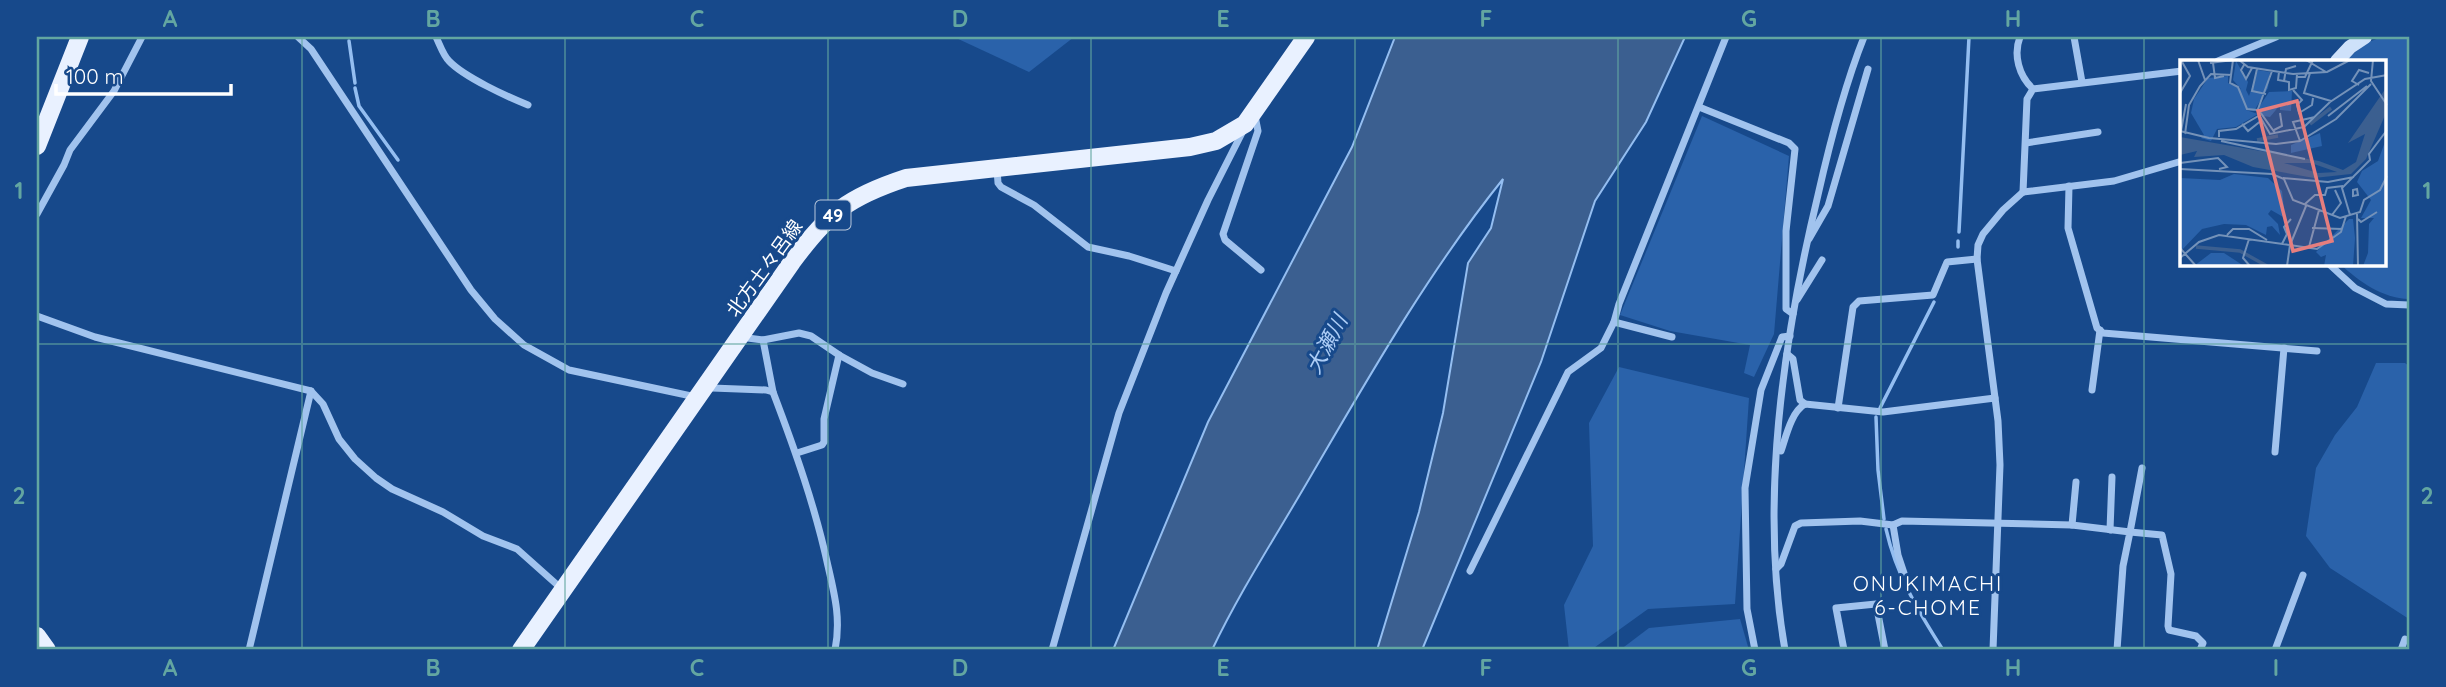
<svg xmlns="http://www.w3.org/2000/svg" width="2446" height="687" font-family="Quicksand,'Noto Sans JP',sans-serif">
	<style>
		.green { fill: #2a62aa }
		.water { fill: #3b5f90; stroke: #94bef1; stroke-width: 2 }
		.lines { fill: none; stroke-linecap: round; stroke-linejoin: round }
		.stream { stroke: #94bef1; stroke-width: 3.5 }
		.street { stroke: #a1c3ee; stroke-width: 7 }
		.secondary { stroke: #cee1fa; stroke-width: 14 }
		.primary { stroke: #e9f1ff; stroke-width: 18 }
		.grid { fill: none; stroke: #63a6a1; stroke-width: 2; stroke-opacity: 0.55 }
		.labels { text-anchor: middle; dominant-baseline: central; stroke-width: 6; stroke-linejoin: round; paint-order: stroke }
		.shield { fill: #17498b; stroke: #b9c8dc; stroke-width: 2 }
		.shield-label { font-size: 18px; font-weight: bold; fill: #fff }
		.street-label { font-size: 19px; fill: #fff; stroke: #17498b }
		.water-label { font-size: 21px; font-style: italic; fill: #adcdf6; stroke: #17498b }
		.neighbourhood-label { font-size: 21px; letter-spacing: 2px; fill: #fff; stroke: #17498b }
		.inset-river { fill: none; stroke: #3b5f90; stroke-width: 3.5 }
		.inset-road { fill: none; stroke: #7492b9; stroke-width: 2 }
		.view { fill: #e67e7e; fill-opacity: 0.15; stroke: #e67e7e; stroke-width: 3.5 }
		.inset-edge { fill: none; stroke: #fff; stroke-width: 3.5 }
		.neatline { fill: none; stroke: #63a6a1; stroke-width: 2.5 }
		.grid-label { font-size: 23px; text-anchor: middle; font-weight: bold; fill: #63a6a1 }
	</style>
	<rect width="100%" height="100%" fill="#17498b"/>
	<g class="green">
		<polygon points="954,37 1074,37 1029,72"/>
		<path d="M2382,37h27v262c-27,-1 -49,-17 -69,-35h45v-203h-40l21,-18z"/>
		<polygon points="1702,116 1789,156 1774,334 1754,377 1744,373 1750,345 1670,331 1620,315"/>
		<polygon points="2376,363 2405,363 2409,366 2409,619 2330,568 2306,536 2316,468 2335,435 2357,407"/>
		<polygon points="1619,367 1749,398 1735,604 1648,609 1591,650 1569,650 1564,605 1593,546 1589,423"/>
		<polygon points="1740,619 1749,650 1620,650 1649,628"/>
	</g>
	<path class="water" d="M1395,37h290l-39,85 -51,79 -54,161 -119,288h-45l42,-138 24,-99 25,-150 23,-35 12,-49c-73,91 -132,194 -191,295 -34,59 -71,115 -100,176h-99l95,-228 144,-275z"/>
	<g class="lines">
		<g class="stream">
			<polyline points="349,41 355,83"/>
			<polyline points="355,88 359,106 398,160"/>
			<polyline points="1959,232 1969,37"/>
			<polyline points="1958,247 1958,241"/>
			<polyline points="1880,408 1934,302"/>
			<polyline points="1876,417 1878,470 1884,519"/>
			<path d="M1886,529c10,45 32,82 57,121"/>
		</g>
		<g class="street">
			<polyline points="298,37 311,49 471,290 495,319 524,345 569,370 696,397"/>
			<path d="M436,37c4,8 7,18 13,24 15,16 59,36 79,44"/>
			<path d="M2020,37c-7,18 -1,39 13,52"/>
			<polyline points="2074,37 2082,82"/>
			<polyline points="2218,61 2276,37"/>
			<polyline points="1699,107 1789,143 1795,149 1786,231 1786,309 1793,314"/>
			<polyline points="1255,116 1258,131 1223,234 1225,240 1261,270"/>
			<polyline points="2026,143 2098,132"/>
			<polyline points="997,169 998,183 1001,187 1034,205 1088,247 1129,256 1176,271"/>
			<polyline points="2069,186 2068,228 2097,328 2103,333 2317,351"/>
			<polyline points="2023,192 2027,99 2033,89 2182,71"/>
			<polyline points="37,214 64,165 70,150 114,91 142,37"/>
			<polyline points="1809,239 1828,206 1868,69"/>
			<polyline points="2329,264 2355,288 2386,304 2409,305"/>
			<polyline points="1797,300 1822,260"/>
			<polyline points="37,316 95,337 311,391 323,404 339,439 355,459 376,478 392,489 443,512 483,536 517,549 563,590"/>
			<polyline points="1614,322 1672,337"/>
			<polyline points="740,337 763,340 799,333 811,336 839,355 872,373 903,384"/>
			<polyline points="763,340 773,392"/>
			<polyline points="1787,354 1793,359 1800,400 1805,404"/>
			<path d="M706,385l6,3 54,2 7,2c22,58 42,114 55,174 7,30 13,54 7,84"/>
			<polyline points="2092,390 2100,330"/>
			<polyline points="1838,408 1853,307 1859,301 1933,295 1947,262 1977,259"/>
			<path d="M1781,451c5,-14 10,-39 24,-47l78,8 112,-14"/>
			<polyline points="2275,452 2284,348"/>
			<polyline points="797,453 822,445 824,442 824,419 839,355"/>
			<polyline points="2142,468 2130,532 2162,535 2171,574 2168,626 2169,630 2196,636 2203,643 2200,650"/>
			<polyline points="1893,525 1898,555 1904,573"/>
			<polyline points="2072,525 2076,482"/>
			<polyline points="2110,530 2112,477"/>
			<polyline points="1776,569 1781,564 1795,526 1801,523 1860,521 1893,525 1902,521 2072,525 2130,532 2123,566 2117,650"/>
			<polyline points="1470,571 1568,372 1601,348 1614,322 1619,304 1726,37"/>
			<polyline points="249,650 311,391"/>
			<polyline points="1052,650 1119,413 1166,293 1208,200 1244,129"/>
			<polyline points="1755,650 1747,609 1745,488 1761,390 1782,337 1790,336"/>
			<path d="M1785,650c-26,-147 -2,-310 33,-455 12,-53 26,-108 46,-158"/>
			<polyline points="1844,650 1836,608 1876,604 1885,650"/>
			<polyline points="1993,650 2000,465 1998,421 1977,259 1978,245 1983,234 2003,210 2023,192 2114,181 2182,161"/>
			<polyline points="2275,650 2303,575"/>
			<polyline points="2401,650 2405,639"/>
		</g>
		<polyline class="secondary" points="2337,61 2350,47 2365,37"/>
		<g class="primary">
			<polyline points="37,146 80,37"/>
			<polyline points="37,636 47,650"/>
			<path d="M521,650l271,-388c36,-49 56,-65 114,-84l284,-31 26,-6 29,-17 61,-87"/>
		</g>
	</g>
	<path class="grid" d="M302,37v613M565,37v613M828,37v613M1091,37v613M1355,37v613M1618,37v613M1881,37v613M2144,37v613M37,344h2372"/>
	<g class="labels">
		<rect class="shield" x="815.5" y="200.5" width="35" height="29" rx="5"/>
		<g class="shield-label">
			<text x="833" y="215">49</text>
		</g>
		<g class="street-label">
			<text transform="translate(764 268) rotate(-54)">北方土々呂線</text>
		</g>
		<g class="water-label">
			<text transform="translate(1326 344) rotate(-62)">大瀬川</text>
		</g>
		<g class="neighbourhood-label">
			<text x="1928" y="583">ONUKIMACHI<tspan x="1928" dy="24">6-CHOME</tspan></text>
		</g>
	</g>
	<g transform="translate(2180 60)">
		<rect width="206" height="206" fill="#17498b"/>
		<path d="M56,1l12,21 -2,8 3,6 9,-26 12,2 -2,16 -14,23 -8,-1 -14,4 14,-4 12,4 -22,13 -19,2 -6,12 -10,-3 3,-3 -13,-22 3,-14 14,-21 20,-2v7l13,6 -8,-9zM112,31l-1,20 -11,-1v-5l-10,12 -7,-1 -4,-9 10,-15zM140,73l2,13 -31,7v-8zM206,79v127h-23l5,-13 1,-29 5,-6h-13l10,-18 -14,-18 5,-11 16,-10zM54,114l34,4 14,13 3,27 -14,-8 -3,4 10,10 2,11 -8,-9 -5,1 -1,8 -20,-10 -22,-1 -22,5 -22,23v-74l40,2zM169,159h4l2,19 -2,28h-29l2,-11 -5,2 -5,-5zM31,193h13l20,13h-50z" fill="#2a62aa"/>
		<path d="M206,28v25l-20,46 -15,15 -37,4 -61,-11 -29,-12 -30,2 3,-6 -17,4v-18l139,24 24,9 13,-8 9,-28 -17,9zM104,103h27l26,9 -19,1z" fill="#3b5f90" fill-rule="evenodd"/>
		<path class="inset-river" d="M130,64l21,-16M77,80l21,-4M16,187l44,4 27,15"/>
		<path class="inset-road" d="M18,0l7,20M53,0l-3,23 8,4 9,22 11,1M59,0l9,7 45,7 34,-2 23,-12M126,0l20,12M193,0l-2,21 16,24M30,3l23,-3M33,3l2,15 9,-2M64,5l-3,5 5,9 6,-11M77,9l-5,22 14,3M92,11l-14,38 17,24M99,12l-1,8 11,2v8l7,-2 1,-14M130,13l-6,20 27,8M117,17h8l8,-17M104,21l2,-12 10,-3M179,25l-7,-4 7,-11 10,3M113,30l9,10 -5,5 2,8 13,-8 1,-7M0,33l10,-17 -9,-16M79,55l11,19 34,-7 26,-25 35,-23 22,-4M148,56l39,-30M62,64l6,7 14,-11M94,70l8,-4 -2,-13M0,71l29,7M1,71l5,-27M5,74l4,-29 11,-19 11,-12 21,1M39,77v-6l17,-2 24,-14M29,78l67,6 24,-3 36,-22 35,-35M41,81l84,18M120,81l-7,-19 22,-5M0,103l38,-5 9,9 -8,2M0,109l92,5 12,5 9,21 47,18 20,-6 4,-12 16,-10 7,-14M103,118l45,4 26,-5M177,129l1,6 -5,1v-6zM125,144l10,-9h10l2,-7 16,-2M177,154l1,52M152,155l9,-12 -6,-13M170,155l-8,-27 28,-28 -1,-6 18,-24M178,159l3,3 16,-10M132,168l30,1M47,175l6,-6h16l18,11M69,179l-6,19 7,8M102,184l5,-10 -3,-7 7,-8M110,185l16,-39M129,187l10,-37M0,188l16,18M0,198l19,-16 20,-7 98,14 24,-17 5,-16M107,206l3,-21"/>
		<path class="view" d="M117,41l35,140 -39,10 -35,-140z"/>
		<rect width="206" height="206" class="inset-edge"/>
	</g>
	<rect width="2446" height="687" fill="none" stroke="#17498b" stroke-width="77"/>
	<path d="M56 84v10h175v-10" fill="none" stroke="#ffffff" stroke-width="3.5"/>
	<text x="66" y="84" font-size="21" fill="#ffffff" stroke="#17498b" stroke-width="5" paint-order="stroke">100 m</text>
	<rect x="38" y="38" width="2370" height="610" class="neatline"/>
	<g class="grid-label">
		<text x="170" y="27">A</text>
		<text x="433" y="27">B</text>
		<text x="697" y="27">C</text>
		<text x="960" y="27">D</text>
		<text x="1223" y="27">E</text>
		<text x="1486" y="27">F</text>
		<text x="1749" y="27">G</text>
		<text x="2013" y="27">H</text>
		<text x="2276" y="27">I</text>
		<text x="19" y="199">1</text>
		<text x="2427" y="199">1</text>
		<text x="19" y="504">2</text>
		<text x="2427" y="504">2</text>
		<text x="170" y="676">A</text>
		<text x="433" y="676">B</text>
		<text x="697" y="676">C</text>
		<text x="960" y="676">D</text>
		<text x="1223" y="676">E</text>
		<text x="1486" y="676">F</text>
		<text x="1749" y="676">G</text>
		<text x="2013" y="676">H</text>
		<text x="2276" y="676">I</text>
	</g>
</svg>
